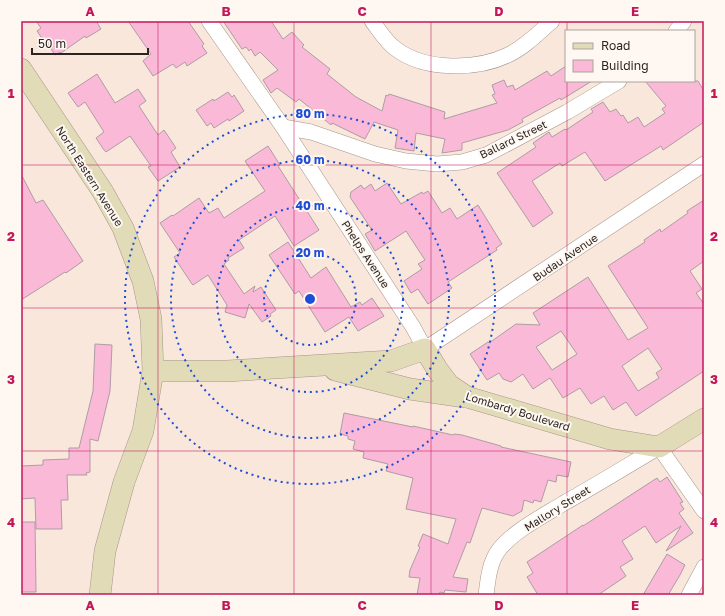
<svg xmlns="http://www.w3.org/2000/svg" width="725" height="616" font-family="'Golos Text',sans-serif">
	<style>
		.building { fill: #fab9d7; stroke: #af9ca5; fill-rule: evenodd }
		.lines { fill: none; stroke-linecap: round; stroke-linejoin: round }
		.street-casing { stroke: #a59489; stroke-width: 16 }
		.secondary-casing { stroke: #a59489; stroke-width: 22 }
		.street { stroke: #fff; stroke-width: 15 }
		.secondary { stroke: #e1dcb7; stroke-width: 21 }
		.grid { fill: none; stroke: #c2185b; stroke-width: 1; stroke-opacity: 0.55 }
		.ring { fill: none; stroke: #1d4ed8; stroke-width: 2; stroke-dasharray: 2 4 }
		.labels { text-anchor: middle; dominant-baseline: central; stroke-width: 4; stroke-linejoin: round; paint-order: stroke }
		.street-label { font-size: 11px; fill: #2b2420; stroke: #fef7f2 }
		.centre { fill: #1d4ed8; stroke: #fef7f2; stroke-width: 2 }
		.ring-label { font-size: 12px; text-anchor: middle; font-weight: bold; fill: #1d4ed8; stroke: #fef7f2; stroke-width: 4; stroke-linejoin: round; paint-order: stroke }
		.neatline { fill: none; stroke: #c2185b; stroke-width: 1.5 }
		.grid-label { font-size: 13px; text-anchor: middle; font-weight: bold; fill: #c2185b }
	</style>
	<rect width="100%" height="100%" fill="#f9e7db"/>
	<g class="building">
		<polygon points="36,21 96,21 101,29 86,38 85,36 61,53 60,52 55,55 46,41 45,43 37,31 41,28"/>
		<polygon points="128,21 188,21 204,44 202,46 207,53 187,66 185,62 176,68 173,64 153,76 143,61 151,54"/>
		<polygon points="223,21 271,21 283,39 292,32 304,45 302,47 330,69 327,74 356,97 382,111 386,95 388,96 389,94 445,112 444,119 497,103 492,95 495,94 492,85 504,80 507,87 513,85 515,90 547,71 551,76 566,66 566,81 592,81 561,100 560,98 522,119 523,122 508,130 462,143 462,150 442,153 445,139 416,133 414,151 395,148 398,130 374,122 365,139 332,123 331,125 299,99 296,102 277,88 271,93 263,80 278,70 260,52 255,56 251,49 249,51 246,47 242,49"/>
		<polygon points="97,74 115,103 138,89 146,101 139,106 158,135 164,130 176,148 171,152 180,167 158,181 148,167 151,166 130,136 106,152 104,150 96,138 104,132 85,102 78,107 68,93"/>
		<polygon points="645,81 698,81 704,91 704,122 663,150 661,146 605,181 585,152 562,166 560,163 532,181 553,213 533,227 497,173 536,147 533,143 549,132 552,137 565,129 566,130 593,112 591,109 603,102 610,112 616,109 621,116 623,115 628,123 638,117 644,127 665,113 662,109 666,106"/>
		<polygon points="228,92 232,97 234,95 244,111 229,121 228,119 214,128 211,123 207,126 196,110 213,99 214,101"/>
		<polygon points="268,146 280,165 278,166 319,230 294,246 275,216 239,240 244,248 228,258 229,260 224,264 244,294 255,286 253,292 261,287 276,310 270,314 271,316 262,322 249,304 245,318 225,312 227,305 208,275 193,285 192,284 174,257 180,253 160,223 172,215 173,216 199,198 209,213 218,208 224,218 265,191 245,161"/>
		<polygon points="21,174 36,203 43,200 83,261 66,273 65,272 21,300"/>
		<polygon points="387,183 401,204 422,192 423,194 428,191 442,213 450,208 457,219 478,205 502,244 496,248 497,250 448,282 452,288 428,304 418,289 411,293 404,281 422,269 418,264 425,260 406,231 375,251 365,234 372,230 350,197 351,192 361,185 364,189 371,184 375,191"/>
		<path d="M704,200v61l-14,10 12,18 -6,4 8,11v67l-68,45 -10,-14 -13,8 -9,-14 -13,8 -11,-16 -17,10 -13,-20 -17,11 -10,-15 -12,8 -8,-3 -4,-6 -12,7 -17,-26 18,-12 1,1 27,-19 24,1 -7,-12 55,-36 40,63 20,-12 -40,-62 37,-24 -1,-2 16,-11 1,3 27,-19 -1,-2zM561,331l16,23 -25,16 -16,-23zM648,348l14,21 -6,4 3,5 -21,13 -16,-25z"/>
		<polygon points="288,242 311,278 326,267 351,307 360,302 362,305 372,298 384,316 358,331 349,317 325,332 299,291 295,294 269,255"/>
		<polygon points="95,344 112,345 110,391 98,441 90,439 90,472 86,473 87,475 67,475 68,500 61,500 62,529 36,529 35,498 21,499 21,466 43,465 43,460 69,459 69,448 79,448 93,391"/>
		<polygon points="344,413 413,427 413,426 453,435 454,434 462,435 501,446 501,447 571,462 568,477 557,475 556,482 548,480 541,502 534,500 533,503 524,500 522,511 513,516 482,508 470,543 467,542 453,577 468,579 466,592 445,590 444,593 440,592 439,595 417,595 420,578 409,577 410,570 420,547 418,546 423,534 448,544 456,519 406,509 413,478 386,471 388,464 363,458 364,452 353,449 355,441 348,439 348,436 340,434"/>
		<polygon points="667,477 683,502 680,503 684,509 679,513 693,533 666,551 681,526 656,543 645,526 622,541 633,559 620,567 626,576 598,595 538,595 527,577 533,573 527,562 583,525 583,526 657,478 660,482"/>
		<polygon points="21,522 35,522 36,592 21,592"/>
		<polygon points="667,554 685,565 680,575 668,595 643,595"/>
	</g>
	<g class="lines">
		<defs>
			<g id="street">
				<polyline points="209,21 283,127 413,327 425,349 704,164"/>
				<path d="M372,21c7,9 14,21 24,28 29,22 81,21 112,6 17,-8 30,-22 44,-34"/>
				<polyline points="676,31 684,21"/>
				<polyline points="283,127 311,132 375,154 406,161 437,164 462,162 486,155 567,112 619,81"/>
				<path d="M486,595c2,-15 3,-31 12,-44 15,-20 45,-35 66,-48 32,-18 63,-37 95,-56l45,64"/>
				<polyline points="689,595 704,567"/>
			</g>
			<g id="secondary">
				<polyline points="21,69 103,192 123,228 143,281 151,319 153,371 143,431 124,482 105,551 100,595"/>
				<polyline points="335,370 410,389 465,397"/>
				<polyline points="153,371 227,371 391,361 425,349 437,369 449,385 467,397 610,439 659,447 704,419"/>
			</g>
		</defs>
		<use href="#street" class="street-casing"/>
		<use href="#secondary" class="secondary-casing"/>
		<use href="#street" class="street"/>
		<use href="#secondary" class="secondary"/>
	</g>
	<path class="grid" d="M158,21v574M294,21v574M431,21v574M567,21v10M567,81v514M21,165h683M21,308h683M21,451h683"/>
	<g class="ring">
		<circle cx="310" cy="299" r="46"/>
		<circle cx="310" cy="299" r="93"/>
		<circle cx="310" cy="299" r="139"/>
		<circle cx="310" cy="299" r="185"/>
	</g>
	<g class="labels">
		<g class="street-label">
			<text transform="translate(513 139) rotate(-26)">Ballard Street</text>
			<text transform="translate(90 176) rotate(58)">North Eastern Avenue</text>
			<text transform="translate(366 254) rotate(57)">Phelps Avenue</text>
			<text transform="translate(565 257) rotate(-34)">Budau Avenue</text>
			<text transform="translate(518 411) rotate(17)">Lombardy Boulevard</text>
			<text transform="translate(557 508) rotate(-32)">Mallory Street</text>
		</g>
	</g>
	<circle cx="310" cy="299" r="6" class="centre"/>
	<g class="ring-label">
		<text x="310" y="118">80 m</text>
		<text x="310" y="164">60 m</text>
		<text x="310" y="210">40 m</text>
		<text x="310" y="257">20 m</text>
	</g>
	<rect width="725" height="616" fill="none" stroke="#fef7f2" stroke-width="44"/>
	<rect x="565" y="30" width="130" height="52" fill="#fef7f2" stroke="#aaa39e"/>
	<rect x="573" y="43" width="20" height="6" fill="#e1dcb7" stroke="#aaa39e"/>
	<text x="601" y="50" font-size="12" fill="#2b2420">Road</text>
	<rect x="573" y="60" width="20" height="12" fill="#fab9d7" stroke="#aaa39e"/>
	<text x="601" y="70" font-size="12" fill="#2b2420">Building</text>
	<path d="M32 48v6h116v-6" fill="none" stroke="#2b2420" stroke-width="2"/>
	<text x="38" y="48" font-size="12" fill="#2b2420" stroke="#fef7f2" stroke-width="3" paint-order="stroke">50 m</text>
	<rect x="22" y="22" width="681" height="572" class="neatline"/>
	<g class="grid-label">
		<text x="90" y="16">A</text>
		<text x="226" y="16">B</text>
		<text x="362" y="16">C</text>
		<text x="499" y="16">D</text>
		<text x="635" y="16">E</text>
		<text x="11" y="98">1</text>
		<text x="714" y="98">1</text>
		<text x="11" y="241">2</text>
		<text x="714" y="241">2</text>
		<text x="11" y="384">3</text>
		<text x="714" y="384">3</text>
		<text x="11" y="527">4</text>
		<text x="714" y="527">4</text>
		<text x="90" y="610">A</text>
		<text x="226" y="610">B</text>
		<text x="362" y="610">C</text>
		<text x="499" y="610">D</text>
		<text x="635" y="610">E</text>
	</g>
</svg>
